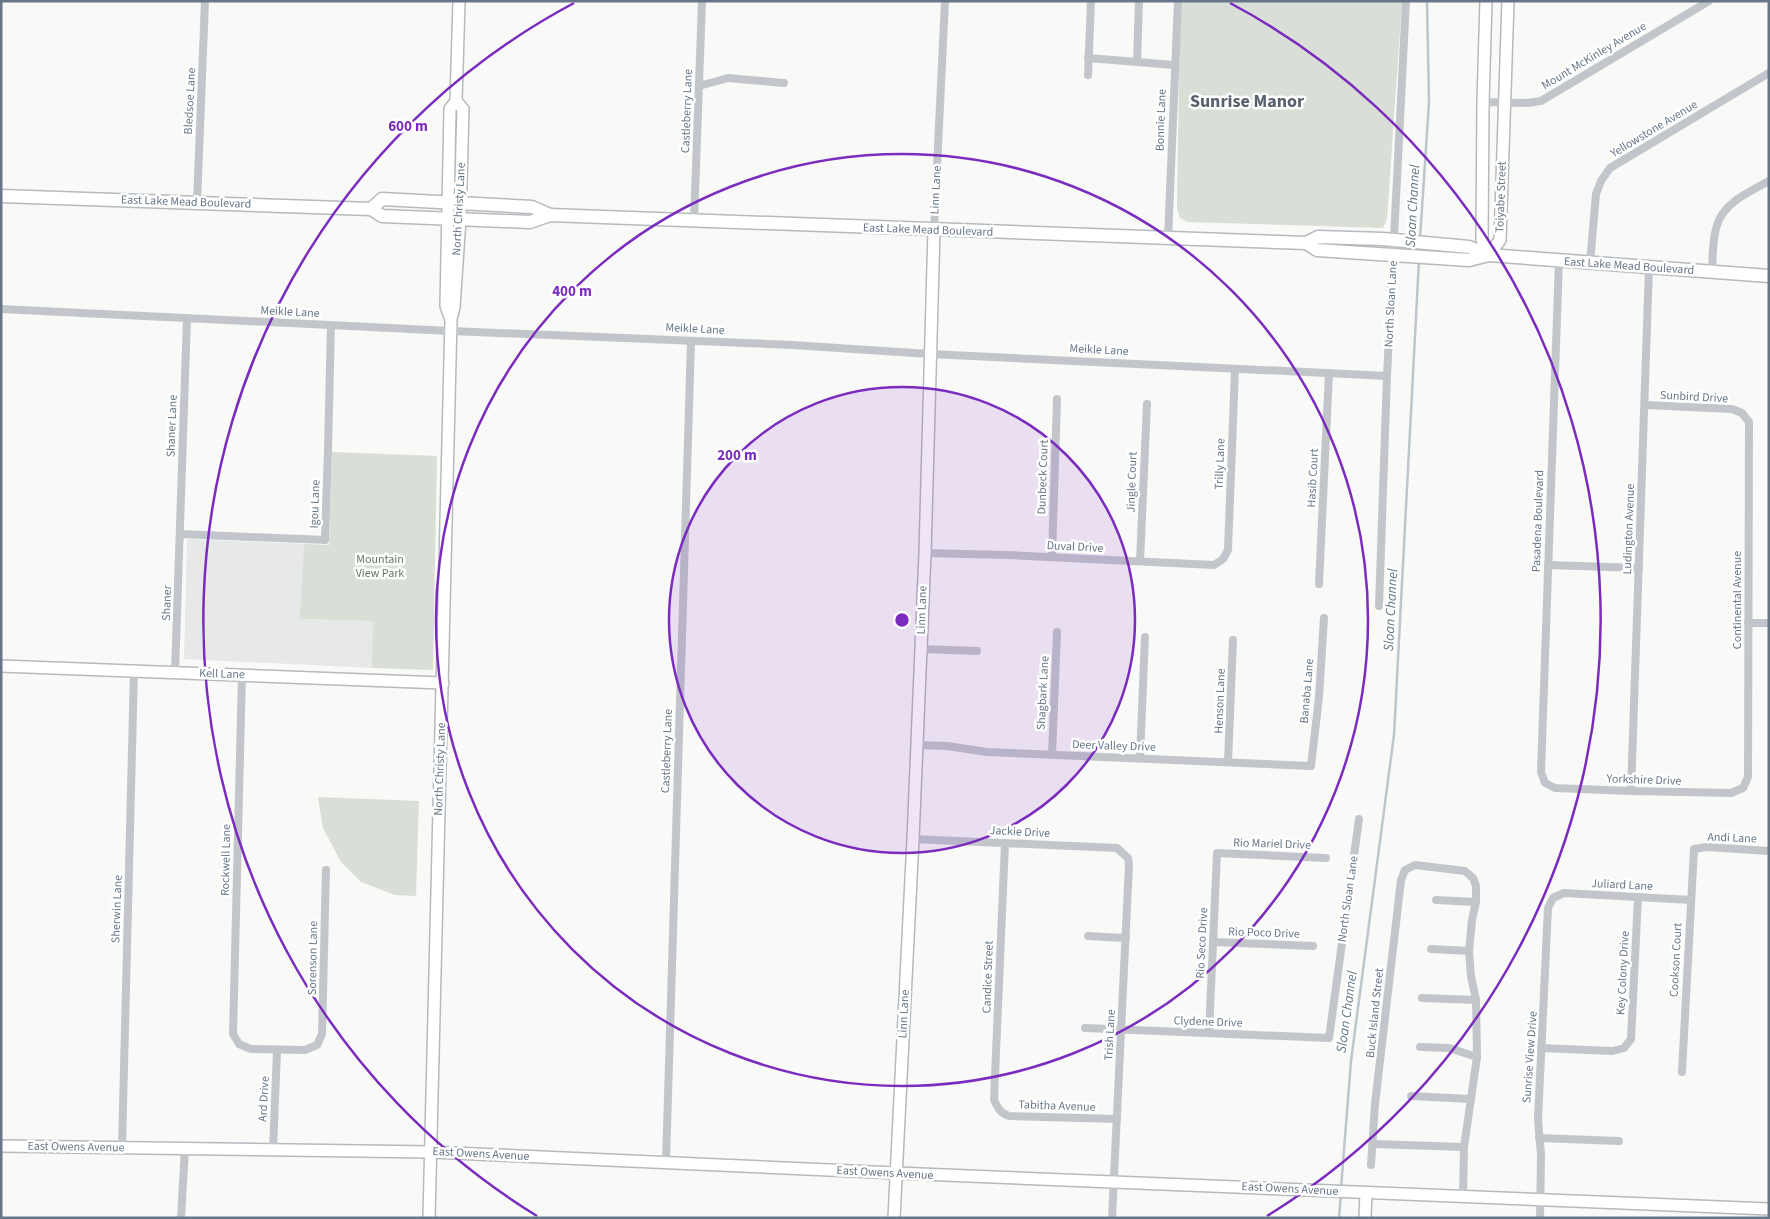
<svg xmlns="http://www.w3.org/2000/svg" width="1770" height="1219" font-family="'Source Sans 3',sans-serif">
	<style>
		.built { fill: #e7e8e8 }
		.green { fill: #d9ded6 }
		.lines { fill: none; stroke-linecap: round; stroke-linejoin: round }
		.stream { stroke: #bdc6cc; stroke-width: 2.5 }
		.secondary-casing { stroke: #b5babf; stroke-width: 14 }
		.primary-casing { stroke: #b6babf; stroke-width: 15 }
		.street { stroke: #c2c6cb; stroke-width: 8 }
		.secondary { stroke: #fff; stroke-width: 11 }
		.primary { stroke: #fff; stroke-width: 12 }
		.ring { fill: none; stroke: #7b2cbf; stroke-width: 2.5 }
		.labels { text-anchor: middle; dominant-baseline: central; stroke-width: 5; stroke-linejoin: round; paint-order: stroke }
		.street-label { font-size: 12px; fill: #687788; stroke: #fff }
		.park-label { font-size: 12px; fill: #667a63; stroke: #fff }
		.water-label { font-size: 14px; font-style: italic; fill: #647883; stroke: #fff }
		.district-label { font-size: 18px; font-weight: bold; fill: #56616d; stroke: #fff }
		.centre { fill: #7b2cbf; stroke: #fff; stroke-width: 2.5 }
		.ring-label { font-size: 15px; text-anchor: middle; font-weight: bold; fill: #7b2cbf; stroke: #fff; stroke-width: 5; stroke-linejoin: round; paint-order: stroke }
	</style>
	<rect width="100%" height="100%" fill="#f9f9f7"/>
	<polygon class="built" points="187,539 304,544 301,619 374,621 372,668 184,659"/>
	<g class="green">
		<polygon points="1180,1 1402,1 1387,219 1383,228 1188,222 1180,218 1177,208"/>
		<polygon points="332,452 437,456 433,670 372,668 373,621 300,619 304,544 329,545"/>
		<polygon points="318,797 419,801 416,896 395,895 361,882 341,862 323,828"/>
	</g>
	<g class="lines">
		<g class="stream">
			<polyline points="1420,239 1429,102 1427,1"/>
			<polyline points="1341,1188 1351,1061 1394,735 1419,260"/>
			<polyline points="1339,1218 1341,1194"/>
		</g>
		<defs>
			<g id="secondary">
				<polyline points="1486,1 1483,102 1482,240 1489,255 1500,240 1508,1"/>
				<polyline points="450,317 446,306 450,109 456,101 459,1"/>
				<polyline points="1,666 443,683"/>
				<polyline points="1,1146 431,1152 896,1173 1769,1209"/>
				<polyline points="429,1218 451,319 454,307 460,219 463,109 456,101"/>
				<polyline points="894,1218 913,839 925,553 934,230"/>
				<polyline points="1365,1218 1366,1193"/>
			</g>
			<g id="primary">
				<polyline points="1,196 371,209 382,216 530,222 550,215 1306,243 1317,250 1469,260 1489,255"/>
				<polyline points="371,209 382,199 532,207 550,215"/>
				<polyline points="1306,243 1318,237 1383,239 1469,247 1489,255 1769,276"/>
			</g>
		</defs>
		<use href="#secondary" class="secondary-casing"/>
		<use href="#primary" class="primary-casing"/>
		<g class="street">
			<polyline points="1088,58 1174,65"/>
			<polyline points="1137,62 1139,1"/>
			<polyline points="1088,75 1091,1"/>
			<polyline points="699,86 728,78 784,83"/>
			<polyline points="1483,102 1528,103 1541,101 1709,1"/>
			<polyline points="197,202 205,1"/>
			<polyline points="694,222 702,1"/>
			<polyline points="934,230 945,1"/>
			<polyline points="1168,239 1178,1"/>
			<polyline points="1559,260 1541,772 1545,783 1555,788 1631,791 1731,793 1743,788 1748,777 1749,422 1742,413 1732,409 1645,405"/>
			<polyline points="1590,263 1596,194 1601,181 1610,168 1769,73"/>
			<path d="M1712,272c1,-15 0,-32 5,-47 7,-23 33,-33 52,-44"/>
			<polyline points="1,309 451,331 792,345 930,354 1387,376"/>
			<polyline points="180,534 325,540 328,450 331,325"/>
			<polyline points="925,553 1006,555 1214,565 1223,559 1228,550 1235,369"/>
			<polyline points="1052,557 1057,399"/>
			<polyline points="1140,561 1147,404"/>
			<polyline points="1548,565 1639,568"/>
			<polyline points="1319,584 1329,373"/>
			<polyline points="1379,606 1387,376 1406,1"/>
			<polyline points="1748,623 1769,623"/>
			<polyline points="921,649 977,651"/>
			<polyline points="175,673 187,318"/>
			<polyline points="242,675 233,1034 239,1044 251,1049 305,1050 317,1045 322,1034 326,870"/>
			<polyline points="917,745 947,746 987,752 1311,766 1319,697 1324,618"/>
			<polyline points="1052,755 1057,632"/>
			<polyline points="1140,758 1145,637"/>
			<polyline points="1228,762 1233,640"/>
			<polyline points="1631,791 1649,267"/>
			<polyline points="913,839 1117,848 1128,858 1129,865 1112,1218"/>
			<path d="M1005,843l-11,257c4,8 6,13 15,16l108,3"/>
			<polyline points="1436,900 1476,902"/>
			<polyline points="1088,936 1126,938"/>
			<polyline points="1213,942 1313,946"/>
			<polyline points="1431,949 1469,951"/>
			<polyline points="1422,998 1476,1000"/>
			<polyline points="1085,1028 1329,1038 1359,819"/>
			<polyline points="1209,1033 1217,853 1326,858"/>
			<polyline points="1420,1047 1449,1048 1477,1057"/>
			<polyline points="1541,1048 1613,1051 1624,1048 1631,1039 1638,897"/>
			<polyline points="1682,1072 1694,849 1706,847 1769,851"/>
			<polyline points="1411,1096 1470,1099"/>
			<polyline points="1539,1138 1619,1141"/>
			<polyline points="1373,1144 1464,1147"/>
			<polyline points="122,1147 134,671"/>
			<polyline points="273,1150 277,1050"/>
			<polyline points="666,1162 691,341"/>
			<polyline points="1371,1165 1375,1104 1401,880 1405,870 1415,865 1465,871 1473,878 1476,886 1476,902 1472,920 1469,951 1471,976 1476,1000 1477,1057 1464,1147 1463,1197"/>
			<polyline points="181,1218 185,1148"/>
			<polyline points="1540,1218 1541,1155 1538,1119 1548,908 1553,898 1564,893 1691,900"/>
		</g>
		<use href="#secondary" class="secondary"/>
		<use href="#primary" class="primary"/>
	</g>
	<circle cx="902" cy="620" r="233" fill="#7b2cbf" fill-opacity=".12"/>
	<g class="ring">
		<circle cx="902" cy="620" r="233"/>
		<circle cx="902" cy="620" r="466"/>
		<path d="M537 1216A699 699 0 0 1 574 3M1230 3A699 699 0 0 1 1267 1216"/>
	</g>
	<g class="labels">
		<g class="street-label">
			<text transform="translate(1594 56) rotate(-31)">Mount McKinley Avenue</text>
			<text transform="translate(190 101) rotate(-87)">Bledsoe Lane</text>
			<text transform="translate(687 111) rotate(-88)">Castleberry Lane</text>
			<text transform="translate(1161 120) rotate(-88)">Bonnie Lane</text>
			<text transform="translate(1654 129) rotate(-31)">Yellowstone Avenue</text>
			<text transform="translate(936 190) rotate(-87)">Linn Lane</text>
			<text transform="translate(1501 197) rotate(-88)">Toiyabe Street</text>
			<text transform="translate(186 202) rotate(2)">East Lake Mead Boulevard</text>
			<text transform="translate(459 209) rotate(-87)">North Christy Lane</text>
			<text transform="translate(928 230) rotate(2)">East Lake Mead Boulevard</text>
			<text transform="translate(1629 266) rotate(4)">East Lake Mead Boulevard</text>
			<text transform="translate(1391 304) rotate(-87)">North Sloan Lane</text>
			<text transform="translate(290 312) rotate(3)">Meikle Lane</text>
			<text transform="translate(695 329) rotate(3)">Meikle Lane</text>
			<text transform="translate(1099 350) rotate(3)">Meikle Lane</text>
			<text transform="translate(1694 397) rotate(3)">Sunbird Drive</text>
			<text transform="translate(172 426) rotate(-88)">Shaner Lane</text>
			<text transform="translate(1220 464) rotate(-88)">Trilly Lane</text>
			<text transform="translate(1043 477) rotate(-88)">Dunbeck Court</text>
			<text transform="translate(1313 478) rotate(-87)">Hasib Court</text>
			<text transform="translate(1132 482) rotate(-88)">Jingle Court</text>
			<text transform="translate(315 504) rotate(-88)">Igou Lane</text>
			<text transform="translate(1538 521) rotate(-88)">Pasadena Boulevard</text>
			<text transform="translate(1629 529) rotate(-88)">Ludington Avenue</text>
			<text transform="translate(1075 547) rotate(3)">Duval Drive</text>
			<text transform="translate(1737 600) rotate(-90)">Continental Avenue</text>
			<text transform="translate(167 603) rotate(-88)">Shaner</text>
			<text transform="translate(922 610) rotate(-88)">Linn Lane</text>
			<text transform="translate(222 674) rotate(2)">Kell Lane</text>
			<text transform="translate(1307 691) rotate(-85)">Banaba Lane</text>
			<text transform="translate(1043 693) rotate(-87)">Shagbark Lane</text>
			<text transform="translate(1220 701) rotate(-88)">Henson Lane</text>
			<text transform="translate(1114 746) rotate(2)">Deer Valley Drive</text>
			<text transform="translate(667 751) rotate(-88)">Castleberry Lane</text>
			<text transform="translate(440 769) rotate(-88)">North Christy Lane</text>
			<text transform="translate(1644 780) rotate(2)">Yorkshire Drive</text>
			<text transform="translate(1020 832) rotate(3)">Jackie Drive</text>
			<text transform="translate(1732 838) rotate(2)">Andi Lane</text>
			<text transform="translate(1272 844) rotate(2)">Rio Mariel Drive</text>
			<text transform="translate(226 860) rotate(-89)">Rockwell Lane</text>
			<text transform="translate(1622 885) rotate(3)">Juliard Lane</text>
			<text transform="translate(1348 899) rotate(-82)">North Sloan Lane</text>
			<text transform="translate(117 909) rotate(-88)">Sherwin Lane</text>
			<text transform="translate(1264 933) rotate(2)">Rio Poco Drive</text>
			<text transform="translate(1202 943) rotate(-87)">Rio Seco Drive</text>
			<text transform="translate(313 958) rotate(-89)">Sorenson Lane</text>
			<text transform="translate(1676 960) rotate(-87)">Cookson Court</text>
			<text transform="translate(1623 973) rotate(-87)">Key Colony Drive</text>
			<text transform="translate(988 977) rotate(-88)">Candice Street</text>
			<text transform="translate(1375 1013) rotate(-84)">Buck Island Street</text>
			<text transform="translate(904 1014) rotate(-87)">Linn Lane</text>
			<text transform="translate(1208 1022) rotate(2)">Clydene Drive</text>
			<text transform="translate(1110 1035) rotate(-87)">Trish Lane</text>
			<text transform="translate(1530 1057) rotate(-86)">Sunrise View Drive</text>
			<text transform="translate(264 1099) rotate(-87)">Ard Drive</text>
			<text transform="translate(1057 1106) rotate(2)">Tabitha Avenue</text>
			<text transform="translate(76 1147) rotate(1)">East Owens Avenue</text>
			<text transform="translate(481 1154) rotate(3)">East Owens Avenue</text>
			<text transform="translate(885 1173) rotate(3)">East Owens Avenue</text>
			<text transform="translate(1290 1189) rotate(3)">East Owens Avenue</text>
		</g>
		<g class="park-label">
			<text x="380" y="559">Mountain<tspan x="380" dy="14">View Park</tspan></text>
		</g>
		<g class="water-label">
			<text transform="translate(1413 206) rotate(-87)">Sloan Channel</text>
			<text transform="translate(1391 610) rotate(-87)">Sloan Channel</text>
			<text transform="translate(1347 1012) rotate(-82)">Sloan Channel</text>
		</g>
		<g class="district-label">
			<text x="1247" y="101">Sunrise Manor</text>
		</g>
	</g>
	<circle cx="902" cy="620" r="8" class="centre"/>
	<g class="ring-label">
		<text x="408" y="131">600 m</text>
		<text x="572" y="296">400 m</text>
		<text x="737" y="460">200 m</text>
	</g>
	<rect width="1770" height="1219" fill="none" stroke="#687788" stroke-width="5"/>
</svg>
